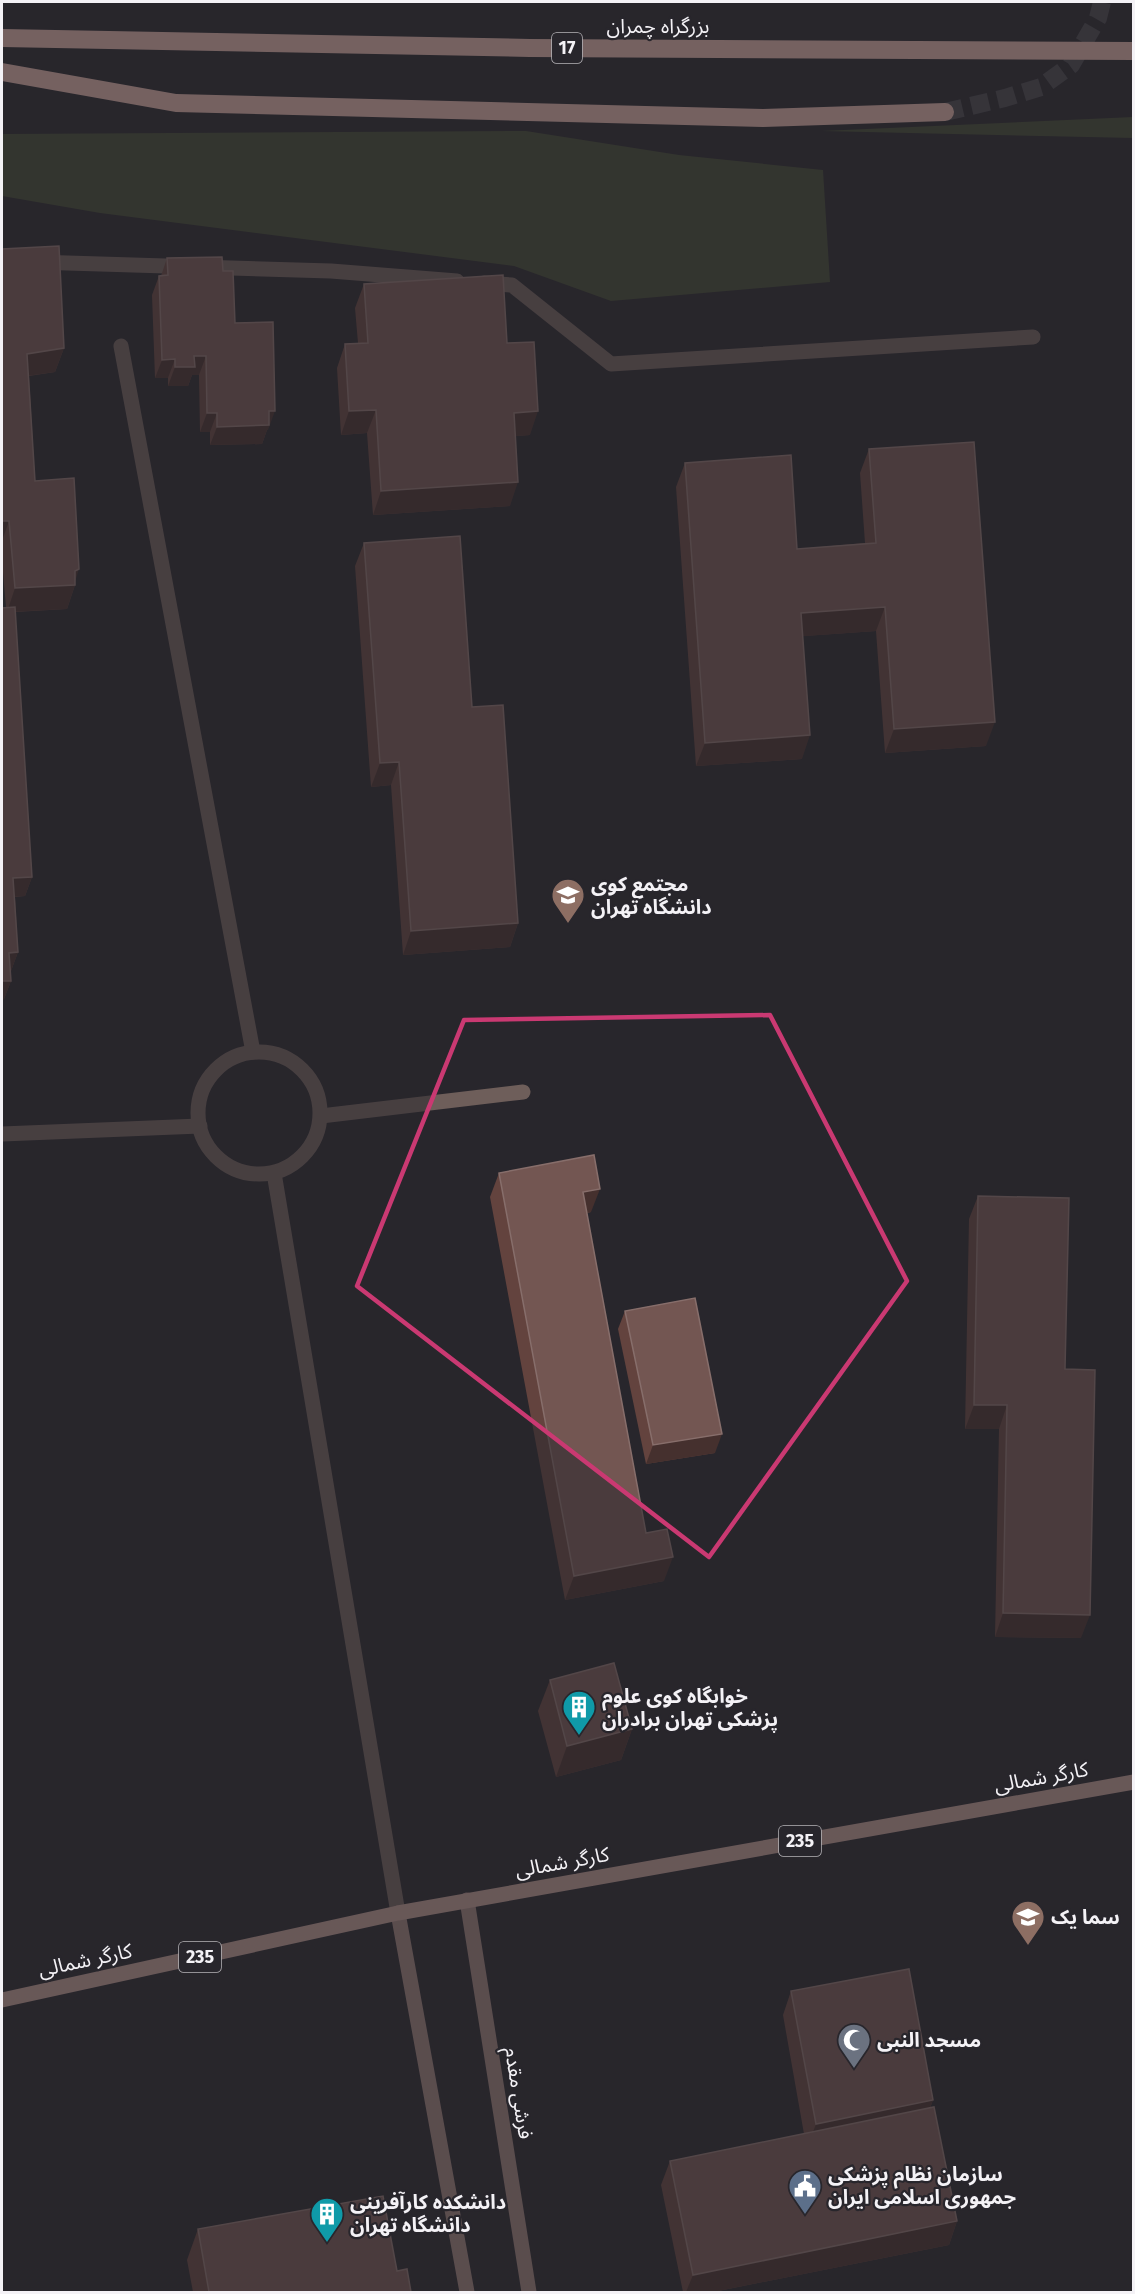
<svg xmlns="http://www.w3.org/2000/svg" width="1135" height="2294" font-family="'Fira Sans','Noto Sans Arabic',sans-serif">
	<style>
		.green { fill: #414733 }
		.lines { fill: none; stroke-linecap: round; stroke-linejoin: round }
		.highway-tunnel { stroke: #47454a; stroke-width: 18; stroke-dasharray: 18 9; stroke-linecap: butt }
		.lane { stroke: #6e5e5a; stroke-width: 15 }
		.secondary { stroke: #977c77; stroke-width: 15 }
		.primary { stroke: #b6948d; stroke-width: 15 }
		.highway { stroke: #d2a9a1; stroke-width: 18 }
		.wall { fill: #63433e }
		.shaded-wall { fill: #45302e }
		.building { fill: #735652; stroke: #876e6b; stroke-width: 1.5 }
		.marked { fill: none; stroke: #ca3972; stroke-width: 4.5; stroke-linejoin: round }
		.labels { text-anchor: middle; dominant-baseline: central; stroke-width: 4.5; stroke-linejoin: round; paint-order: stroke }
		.shield { fill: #28262c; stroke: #b7b5b9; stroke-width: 1.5 }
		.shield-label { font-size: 18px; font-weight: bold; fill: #f4f2f6 }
		.street-label { font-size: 20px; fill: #f4f2f6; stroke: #28262c }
		.poi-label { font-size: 20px; font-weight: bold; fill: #f4f2f6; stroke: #28262c; text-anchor: start }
	</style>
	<rect width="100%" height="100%" fill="#28262c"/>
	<g class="green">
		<polygon points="1133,117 1133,138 821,131"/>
		<polygon points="526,131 679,155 823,170 830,282 611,301 514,266 100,213 2,196 2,134"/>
	</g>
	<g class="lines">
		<polyline class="highway-tunnel" points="945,112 1005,98 1041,87 1071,65 1098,18 1102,2"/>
		<g class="lane">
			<polyline points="2,261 331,271 457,281"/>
			<polyline points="484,283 512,285 611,364 1033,337"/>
			<polyline points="121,346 253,1052"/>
			<circle cx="259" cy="1113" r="61"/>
			<polyline points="321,1116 523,1092"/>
			<polyline points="2,1134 200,1126"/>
			<polyline points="274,1173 398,1913"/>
		</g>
		<g class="secondary">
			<polyline points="467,1900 529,2292"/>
			<polyline points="398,1913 467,2292"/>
		</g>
		<polyline class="primary" points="2,2000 398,1913 1134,1782"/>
		<g class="highway">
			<polyline points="2,38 530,48 1134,51"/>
			<polyline points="2,72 176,103 763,118 945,112"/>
		</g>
	</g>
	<g class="wall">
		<polygon points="2,249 64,348 55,372 29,376 35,481 75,580 75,585 67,609 15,612 32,877 25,896 15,897 18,952 11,971 10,971 11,981 4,999 2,1000 2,608 6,607 2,561"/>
		<polygon points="167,258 223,271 235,323 268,430 267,430 262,444 210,445 210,432 200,432 199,375 192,375 188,386 168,386 168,378 155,378 152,295 159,276 161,276"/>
		<polygon points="364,284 507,343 530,435 515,436 510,506 373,515 367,433 341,435 337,368 345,344 358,343 355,308"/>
		<polygon points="869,449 986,746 885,753 876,631 803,636 802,759 696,766 676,487 685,463 797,549 865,543 860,473"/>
		<polygon points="364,543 472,707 518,923 510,947 403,955 391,785 371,787 355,566"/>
		<polygon points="499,1173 591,1212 587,1213 646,1533 664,1581 565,1600 490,1197"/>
		<polygon points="978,1196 1065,1369 1081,1638 995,1637 999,1429 965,1429 969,1219"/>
		<polygon points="625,1311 715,1453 646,1464 618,1329"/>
		<polygon points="550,1680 632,1729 621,1760 556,1777 538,1711"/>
		<polygon points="791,1991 933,2100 930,2108 957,2221 949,2245 713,2292 683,2292 661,2185 670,2161 804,2134 783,2015"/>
		<polygon points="198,2229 397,2271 411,2292 193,2292 187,2260"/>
	</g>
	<g class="shaded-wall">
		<polygon points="64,348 55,372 19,377 27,354"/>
		<polygon points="194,356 206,356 199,375 192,375 188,386 168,386 175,367"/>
		<polygon points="175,359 168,378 155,378 162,360"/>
		<polygon points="376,410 367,433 341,435 349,411"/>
		<polygon points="269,411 275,411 268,430 267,430 262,444 210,445 217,427"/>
		<polygon points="538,411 530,435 505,437 514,413"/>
		<polygon points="207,413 217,413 210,432 200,432"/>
		<polygon points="518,482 510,506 373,515 381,491"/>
		<polygon points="2,521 9,521 2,541"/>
		<polygon points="79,569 74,585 75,585 67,609 7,612 15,588 75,571"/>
		<polygon points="885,607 876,631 793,637 801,613"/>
		<polygon points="995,722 986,746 885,753 894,729"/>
		<polygon points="810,735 802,759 696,766 705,743"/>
		<polygon points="399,762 391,785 371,787 380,763"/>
		<polygon points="32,877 25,896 7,897 13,878"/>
		<polygon points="518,923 510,947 403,955 411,931"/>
		<polygon points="18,952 11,971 3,972 9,953"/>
		<polygon points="2,981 11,981 4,999 2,1000"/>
		<polygon points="600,1189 591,1212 574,1216 583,1192"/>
		<polygon points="974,1405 1007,1405 999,1429 965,1429"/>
		<polygon points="722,1434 715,1453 646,1464 653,1445"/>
		<polygon points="673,1557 664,1581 565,1600 574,1576"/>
		<polygon points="1003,1613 1090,1615 1081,1638 995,1637"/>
		<polygon points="632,1729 621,1760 556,1777 567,1746"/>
		<polygon points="933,2100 924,2124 807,2148 816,2124"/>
		<polygon points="957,2221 949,2245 713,2292 686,2292 693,2275"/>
	</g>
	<g class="building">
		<polygon points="59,246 64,348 27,354 35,481 74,478 79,569 75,571 75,585 15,588 9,521 2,521 2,249"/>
		<polygon points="222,257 223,271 233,271 235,323 273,322 275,411 269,411 269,425 217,427 217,413 207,413 206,356 194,356 195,367 175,367 175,359 162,360 159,276 168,275 167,258"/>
		<polygon points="503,275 507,343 534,342 538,411 514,413 518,482 381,491 376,410 349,411 345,344 368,343 364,284"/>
		<polygon points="974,442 995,722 894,729 885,607 801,613 810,735 705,743 685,463 791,455 797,549 876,543 869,449"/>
		<polygon points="460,536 472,707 503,705 518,923 411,931 399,762 380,763 364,543"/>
		<polygon points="15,607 32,877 13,878 18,952 9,953 11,981 2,981 2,608"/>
		<polygon points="594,1155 600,1189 583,1192 646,1533 667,1529 673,1557 574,1576 499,1173"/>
		<polygon points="978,1196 1069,1198 1065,1369 1095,1370 1090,1615 1003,1613 1007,1405 974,1405"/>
		<polygon points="695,1298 722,1434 653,1445 625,1311"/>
		<polygon points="614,1663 632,1729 567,1746 550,1680"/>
		<polygon points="909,1969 933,2100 816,2124 791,1991"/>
		<polygon points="934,2107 957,2221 693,2275 670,2161"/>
		<polygon points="383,2196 397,2271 407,2269 411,2292 209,2292 198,2229"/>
	</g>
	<path d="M0 0H1135V2294H0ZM770,1015l137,266 -198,276 -352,-271 107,-266z" fill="#28262c" fill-opacity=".55" fill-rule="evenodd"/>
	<path class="marked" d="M770,1015l137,266 -198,276 -352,-271 107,-266z"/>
	<defs>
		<symbol id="university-pin" viewBox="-11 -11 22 30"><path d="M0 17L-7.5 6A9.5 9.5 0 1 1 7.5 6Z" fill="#8d6e63" stroke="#28262c"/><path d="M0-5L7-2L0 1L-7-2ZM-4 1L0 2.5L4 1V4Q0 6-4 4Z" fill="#fff"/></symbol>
		<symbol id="building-pin" viewBox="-11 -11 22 30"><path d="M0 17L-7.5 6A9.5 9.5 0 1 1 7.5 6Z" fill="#0f9aa8" stroke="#28262c"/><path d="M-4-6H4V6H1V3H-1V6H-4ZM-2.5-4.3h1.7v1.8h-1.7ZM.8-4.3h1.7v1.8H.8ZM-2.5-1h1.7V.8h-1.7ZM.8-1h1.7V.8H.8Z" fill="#fff"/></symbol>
		<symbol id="school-pin" viewBox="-11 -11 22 30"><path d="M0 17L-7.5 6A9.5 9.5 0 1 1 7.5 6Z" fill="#8d6e63" stroke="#28262c"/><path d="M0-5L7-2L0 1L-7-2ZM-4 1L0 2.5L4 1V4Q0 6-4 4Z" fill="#fff"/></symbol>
		<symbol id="mosque-pin" viewBox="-11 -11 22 30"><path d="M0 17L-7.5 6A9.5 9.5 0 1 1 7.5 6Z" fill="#6b7280" stroke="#28262c"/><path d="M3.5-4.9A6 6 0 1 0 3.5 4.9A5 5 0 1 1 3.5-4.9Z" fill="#fff"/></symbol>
		<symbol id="civic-pin" viewBox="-11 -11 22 30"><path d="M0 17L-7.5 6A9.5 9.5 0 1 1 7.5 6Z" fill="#5c6f8a" stroke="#28262c"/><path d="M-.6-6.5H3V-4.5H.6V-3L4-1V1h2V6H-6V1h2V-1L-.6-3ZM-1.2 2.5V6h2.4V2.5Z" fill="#fff"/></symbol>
	</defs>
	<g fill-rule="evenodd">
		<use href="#university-pin" x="549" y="876" width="38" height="52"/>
		<use href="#building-pin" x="560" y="1688" width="38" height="52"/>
		<use href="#school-pin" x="1009" y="1898" width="38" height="52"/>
		<use href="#mosque-pin" x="835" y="2021" width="38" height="52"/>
		<use href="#civic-pin" x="786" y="2167" width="38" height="52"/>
		<use href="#building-pin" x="308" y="2195" width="38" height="52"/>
	</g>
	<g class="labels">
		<g class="shield">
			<rect x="552" y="33" width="30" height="30" rx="4.5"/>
			<rect x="779" y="1826" width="42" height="30" rx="4.5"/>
			<rect x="179" y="1942" width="42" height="30" rx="4.5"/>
		</g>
		<g class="shield-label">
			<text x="567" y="48">17</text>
			<text x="800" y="1841">235</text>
			<text x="200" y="1957">235</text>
		</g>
		<g class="street-label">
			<text x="658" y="26">بزرگراه چمران</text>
			<text transform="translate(1041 1777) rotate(-10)">کارگر شمالی</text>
			<text transform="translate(562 1862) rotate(-10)">کارگر شمالی</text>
			<text transform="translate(85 1960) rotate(-12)">کارگر شمالی</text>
			<text transform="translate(519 2093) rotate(81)">فرشی مقدم</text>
		</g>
		<g class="poi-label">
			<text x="591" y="884">مجتمع کوی<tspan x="591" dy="23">دانشگاه تهران</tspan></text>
			<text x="602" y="1696">خوابگاه کوی علوم<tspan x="602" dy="23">پزشکی تهران برادران</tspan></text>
			<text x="1051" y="1917">سما یک</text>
			<text x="877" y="2040">مسجد النبی</text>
			<text x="828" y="2174">سازمان نظام پزشکی<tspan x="828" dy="23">جمهوری اسلامی ایران</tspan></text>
			<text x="350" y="2202">دانشکده کارآفرینی<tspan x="350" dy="23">دانشگاه تهران</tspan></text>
		</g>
	</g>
	<rect width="1135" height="2294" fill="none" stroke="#f4f2f6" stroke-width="6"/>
</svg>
